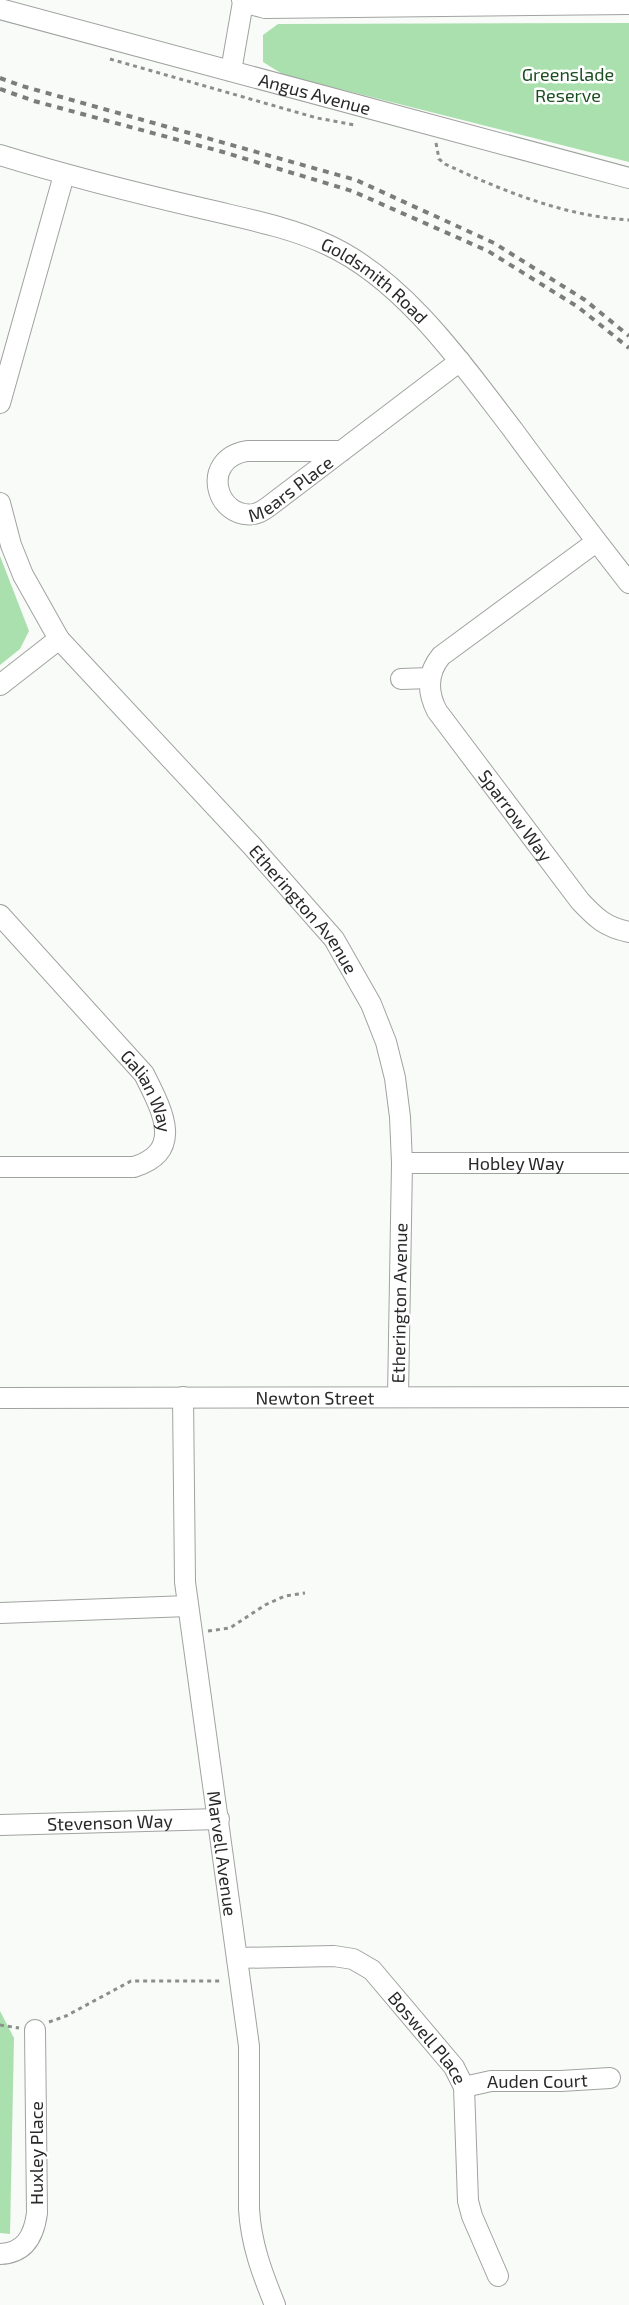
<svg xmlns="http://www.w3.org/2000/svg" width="629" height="2305" font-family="'Exo 2',sans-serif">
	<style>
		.green { fill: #aae0ad }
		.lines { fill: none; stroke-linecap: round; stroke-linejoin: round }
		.minor-casing { stroke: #a0a3a0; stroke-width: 22 }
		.path { stroke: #8c8e8c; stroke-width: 3; stroke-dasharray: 4 4; stroke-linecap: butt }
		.minor { stroke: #fff; stroke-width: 20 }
		.rail { stroke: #7b7c7b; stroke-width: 4; stroke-dasharray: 6 6; stroke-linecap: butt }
		.labels { text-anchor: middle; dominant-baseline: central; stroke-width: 5; stroke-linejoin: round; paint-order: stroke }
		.park-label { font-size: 18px; fill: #1a4e21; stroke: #fff }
		.street-label { font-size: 18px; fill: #282928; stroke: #fff }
	</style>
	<rect width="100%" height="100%" fill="#f8fbf8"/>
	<g class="green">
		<polygon points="629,23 629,162 284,75 263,62 263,35 278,24"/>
		<polygon points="0,556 29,631 20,649 0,665"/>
		<polygon points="0,2011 14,2038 10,2234 0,2233"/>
	</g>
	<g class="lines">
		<defs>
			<g id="minor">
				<polyline points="243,2 265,8 629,4"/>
				<path id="s1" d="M0,9l629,169"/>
				<polyline points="231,71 243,2 242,0"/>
				<path id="s2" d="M0,155c68,21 136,38 205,54 41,10 85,18 123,36 76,35 135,120 185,185 38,52 77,103 116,153"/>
				<polyline points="0,403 64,175"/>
				<path id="s3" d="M342,451h-95c-48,8 -31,69 7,63 5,-1 10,-4 14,-7l192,-146"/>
				<path id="s4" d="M0,503l11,42 12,30 36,64 193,207 82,93 37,65 15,38 9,36 5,39 2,46 -4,234"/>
				<path id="s5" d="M596,542l-155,114c-14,17 -14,36 -4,55l143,190c16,17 25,26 49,31"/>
				<polyline points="401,679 430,678"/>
				<polyline points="0,685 59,639"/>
				<path id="s6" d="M0,915l144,159c18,36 41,77 -10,93h-134"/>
				<path id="s7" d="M402,1163h227"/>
				<path id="s8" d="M183,1397l2,185 64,464v163c2,35 13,64 26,96"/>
				<path id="s9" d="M0,1398l629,-1"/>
				<polyline points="0,1613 188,1606"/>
				<path id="s10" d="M0,1825l219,-6"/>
				<path id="s11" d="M237,1958l97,-2 19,3 19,11 82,97 10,20 4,114 4,15 26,60"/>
				<path id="s12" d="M464,2087l27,-6h70l49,-3"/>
				<path d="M0,2254c25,-1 34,-18 37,-41l-2,-183"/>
			</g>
		</defs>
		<use href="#minor" class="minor-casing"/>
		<g class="path">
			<polyline points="110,59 317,118 355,125"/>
			<path d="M436,143l3,16 6,5c58,27 119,52 184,56"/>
			<polyline points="208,1631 230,1628 265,1605 285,1596 305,1593"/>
			<polyline points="49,2022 66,2016 131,1981 222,1981"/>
			<polyline points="0,2025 19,2028"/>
		</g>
		<use href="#minor" class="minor"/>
		<g class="rail">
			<polyline points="0,78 22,86 356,180 494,243 585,300 629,336"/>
			<polyline points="0,89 34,101 223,152 352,191 488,251 578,307 629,348"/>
		</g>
	</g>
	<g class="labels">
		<g class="park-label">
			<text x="568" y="74">Greenslade<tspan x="568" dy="21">Reserve</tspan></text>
		</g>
		<g class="street-label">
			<text stroke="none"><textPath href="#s1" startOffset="326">Angus Avenue</textPath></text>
			<text stroke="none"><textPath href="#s2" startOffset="399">Goldsmith Road</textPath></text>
			<text stroke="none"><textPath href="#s3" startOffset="241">Mears Place</textPath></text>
			<text stroke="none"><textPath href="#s5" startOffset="382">Sparrow Way</textPath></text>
			<text stroke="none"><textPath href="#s4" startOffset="514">Etherington Avenue</textPath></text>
			<text stroke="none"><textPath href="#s6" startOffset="231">Galian Way</textPath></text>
			<text stroke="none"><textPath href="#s7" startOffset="114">Hobley Way</textPath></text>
			<text transform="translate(399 1303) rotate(-89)">Etherington Avenue</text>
			<text stroke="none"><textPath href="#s9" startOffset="315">Newton Street</textPath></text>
			<text stroke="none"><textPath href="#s10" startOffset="110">Stevenson Way</textPath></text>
			<text stroke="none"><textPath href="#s8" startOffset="459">Marvell Avenue</textPath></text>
			<text stroke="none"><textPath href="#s11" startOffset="226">Boswell Place</textPath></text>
			<text stroke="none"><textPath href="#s12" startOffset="74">Auden Court</textPath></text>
			<text transform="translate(36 2153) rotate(-90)">Huxley Place</text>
		</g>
	</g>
</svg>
